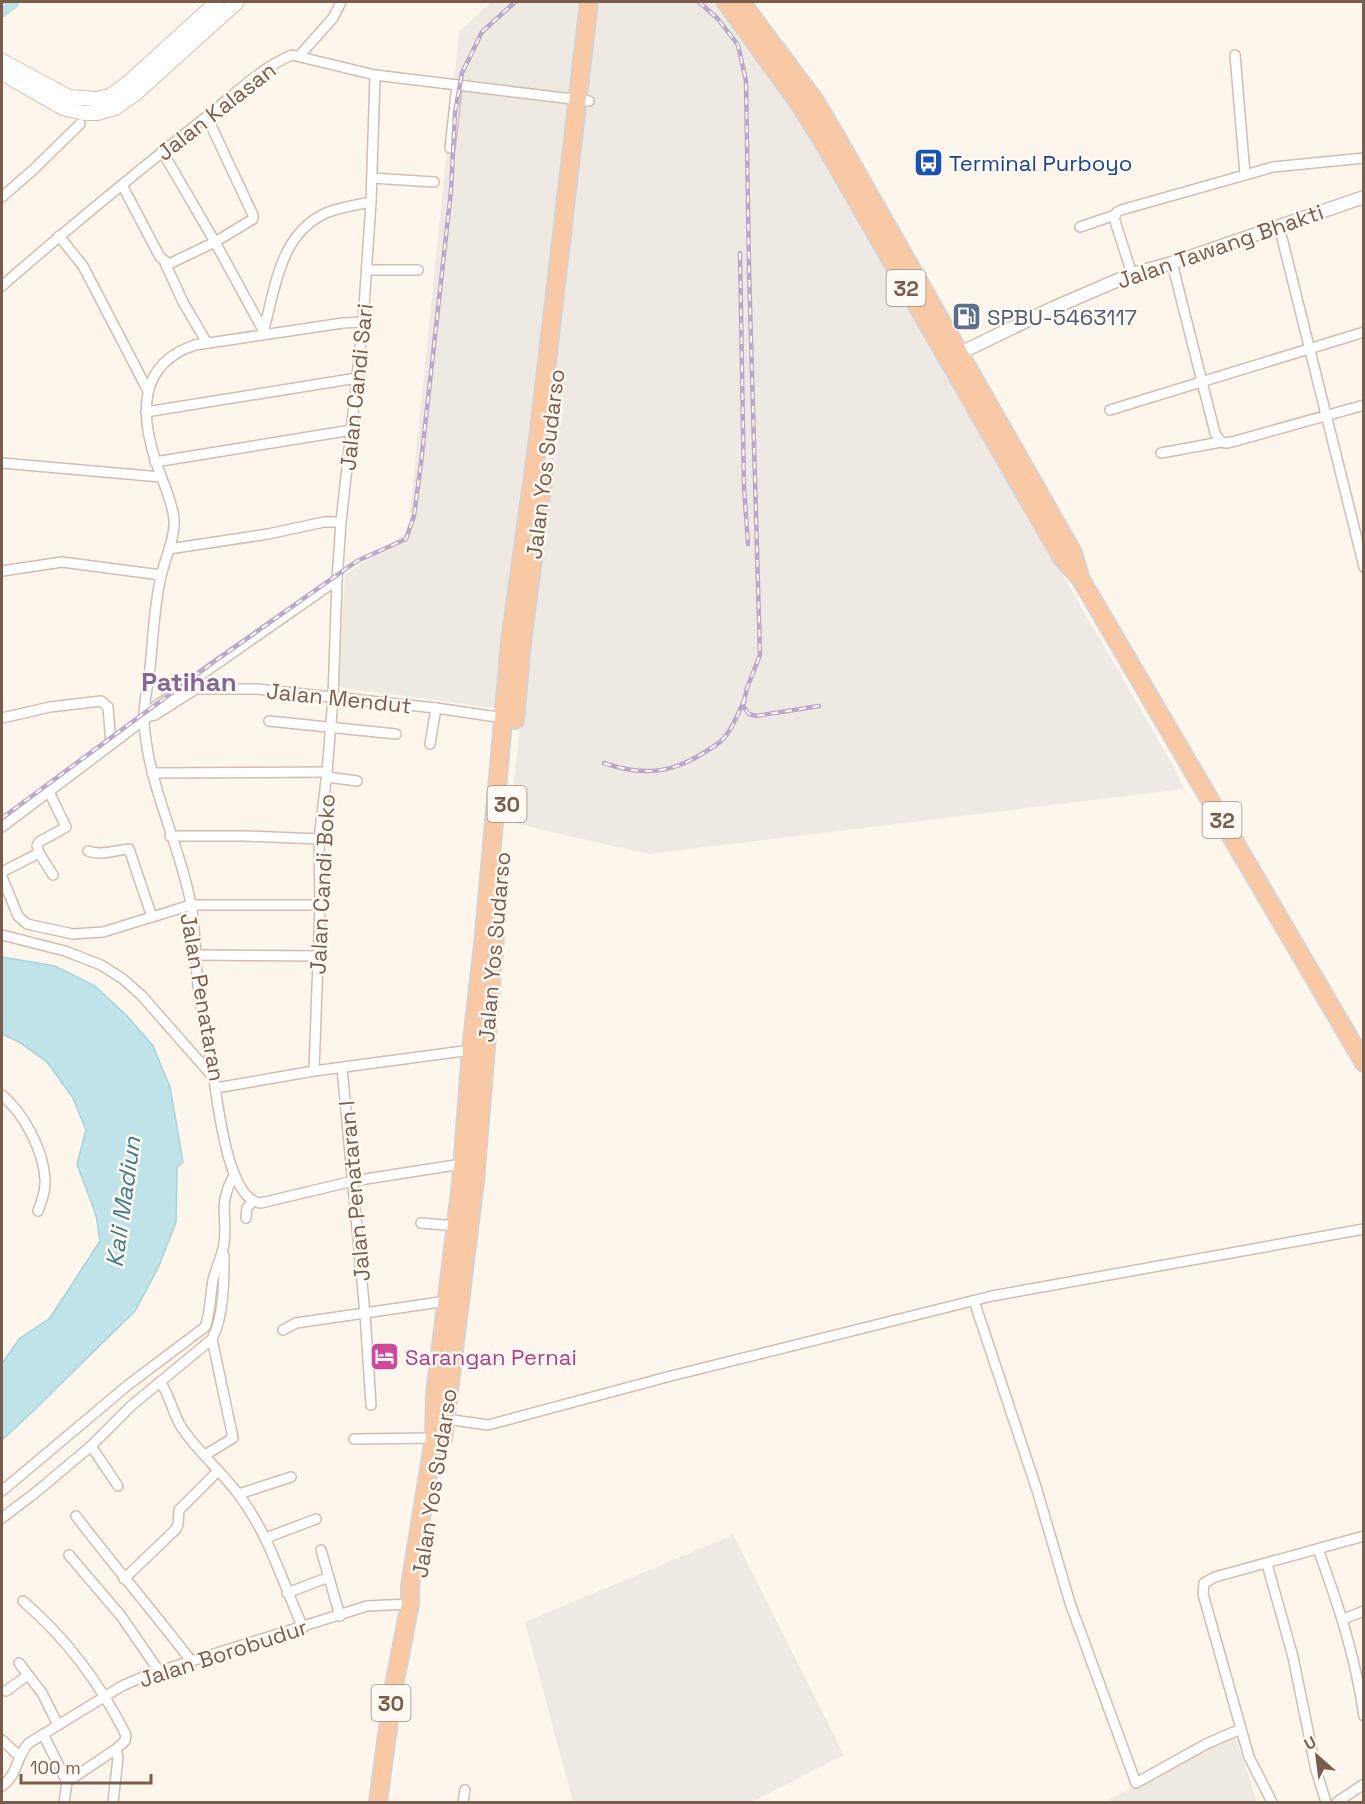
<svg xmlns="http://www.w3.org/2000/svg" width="1365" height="1804" font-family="'Space Grotesk',sans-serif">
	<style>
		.industrial { fill: #efe9e4 }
		.water { fill: #bfe3e8; stroke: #a5d3da; stroke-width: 1.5 }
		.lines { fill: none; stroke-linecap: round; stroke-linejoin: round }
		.river { stroke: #bfe3e8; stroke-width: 15 }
		.minor-casing { stroke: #d1beb0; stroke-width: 12 }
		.tertiary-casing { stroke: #d1beb0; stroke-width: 15 }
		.secondary-casing { stroke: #d6c0b0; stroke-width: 16 }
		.trunk-casing { stroke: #dad1cd; stroke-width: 20 }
		.minor { stroke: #fff; stroke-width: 9 }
		.tertiary { stroke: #fff; stroke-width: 12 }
		.secondary { stroke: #fff; stroke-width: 14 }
		.trunk { stroke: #f9c8a4; stroke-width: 16 }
		.rail-casing { stroke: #b9a8c9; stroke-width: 4.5 }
		.rail { stroke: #fffaf3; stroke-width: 2; stroke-dasharray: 7; stroke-linecap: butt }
		.labels { text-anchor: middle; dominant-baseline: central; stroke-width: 5; stroke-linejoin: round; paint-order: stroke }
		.shield { fill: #fffaf3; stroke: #a28b7f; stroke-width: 1.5 }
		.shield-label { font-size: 21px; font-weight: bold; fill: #7a5c4d }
		.street-label { font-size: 22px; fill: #7a5c4d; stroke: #fffaf3 }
		.transit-label { font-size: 22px; fill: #164399; stroke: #fffaf3; text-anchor: start }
		.service-label { font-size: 22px; fill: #4e5e75; stroke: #fffaf3; text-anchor: start }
		.hotel-label { font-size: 22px; fill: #b23c85; stroke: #fffaf3; text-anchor: start }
		.water-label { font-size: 24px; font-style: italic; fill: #437c86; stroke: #fffaf3 }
		.quarter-label { font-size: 26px; font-weight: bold; fill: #846695; stroke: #fffaf3 }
	</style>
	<rect width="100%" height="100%" fill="#fdf6ec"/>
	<g class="industrial">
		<polygon points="491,2 718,2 786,95 1172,764 1184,789 648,854 509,822 522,712 338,687 345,575 408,531 459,32"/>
		<polygon points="733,1535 844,1755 751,1802 573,1802 525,1622"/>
		<polygon points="1235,1735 1257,1802 1105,1802 1183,1761"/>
	</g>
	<polygon class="water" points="2,957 55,966 95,986 127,1016 153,1046 170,1087 183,1162 177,1167 176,1222 158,1268 135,1311 31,1413 2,1440 2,1364 19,1339 50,1318 100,1241 96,1215 77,1164 86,1130 73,1098 47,1062 19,1042 2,1034"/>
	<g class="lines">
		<polyline class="river" points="2,10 12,2"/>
		<defs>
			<g id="minor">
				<polyline points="1235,55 1245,174"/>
				<polyline points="299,56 333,18 341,2"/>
				<polyline points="450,148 457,85"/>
				<polyline points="162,151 215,242 253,219 253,215 207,117"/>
				<polyline points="372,178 434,182"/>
				<polyline points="122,185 160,257 169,264 215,242 263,330"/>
				<polyline points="2,197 33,170 80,124"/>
				<polyline points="1279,226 1364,567"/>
				<polyline points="1080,227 1115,215"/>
				<polyline points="59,236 83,266 147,389"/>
				<polyline points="165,263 183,302 207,343"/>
				<polyline points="1172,263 1215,433 1221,442 1226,443 1232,442 1364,405"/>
				<polyline points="367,270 418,270"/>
				<polyline points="1132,274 1114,218 1117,212 1121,210 1273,167 1364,158"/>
				<path d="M2,286c66,-58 135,-114 204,-169 27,-21 54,-49 86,-62l83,20 214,26"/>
				<path d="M363,322l-20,1 -148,22c-57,19 -55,69 -39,117 6,19 16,37 18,57 2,18 -11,44 -14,62 -6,28 -7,58 -10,87 -2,17 -7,37 -6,54 4,63 35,120 47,182 5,26 4,55 7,82 3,27 9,54 14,81 5,27 14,134 49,136l92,-22 109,-17"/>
				<path d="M263,333c12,-43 16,-99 63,-120 14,-6 30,-8 45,-11"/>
				<polyline points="1110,410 1364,332"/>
				<polyline points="146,412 357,378"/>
				<polyline points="1161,453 1221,442"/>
				<polyline points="155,462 352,430"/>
				<polyline points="2,463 161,477"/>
				<polyline points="169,549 268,534 324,522 341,522"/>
				<polyline points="2,571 62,562 161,575"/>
				<polyline points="149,716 152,709 337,580"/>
				<polyline points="2,718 50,707 101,701 108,707 111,744"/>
				<polyline points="269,721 396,734"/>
				<polyline points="430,744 436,708"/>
				<polyline points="152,773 327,772"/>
				<polyline points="327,777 357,781"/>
				<polyline points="2,827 149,716 155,715 196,689 257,689 436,708 504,718"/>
				<polyline points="170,836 245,836 319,839"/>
				<path d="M88,851c12,5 28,-1 41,-2l23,68"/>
				<polyline points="39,853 37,846 39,842 66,827 49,792"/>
				<polyline points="2,872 39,853 53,875"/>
				<polyline points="2,877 18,916 27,924 73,934 103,932 191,905 320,905"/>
				<polyline points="2,935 65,951 101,965 123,979 142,996 214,1078"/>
				<polyline points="195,955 318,956"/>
				<polyline points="342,1068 365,1314 371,1405"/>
				<polyline points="314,1071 320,905 319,839 327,772 333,698 337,580 341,522 363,322 371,202 375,75"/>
				<polyline points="216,1088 314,1071 471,1050"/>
				<path d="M2,1095c22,19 41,54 43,84 1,11 -3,22 -7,32"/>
				<polyline points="246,1218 247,1208 253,1201"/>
				<polyline points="421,1223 457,1226"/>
				<polyline points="974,1301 1037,1490 1070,1603 1136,1783 1208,1743 1241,1729"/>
				<polyline points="283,1330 296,1323 447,1301"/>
				<path d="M160,1382c11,14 12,32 22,46 16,24 40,44 57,67 30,40 44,88 64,133"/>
				<polyline points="446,1419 488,1425 667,1377 992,1296 1364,1229"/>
				<polyline points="354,1439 434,1438"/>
				<polyline points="205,1455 233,1438 212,1339"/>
				<path d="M118,1486l-27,-40 40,-40 81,-67c12,-22 12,-59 12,-84"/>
				<path d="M2,1491l126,-106 77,-58c6,-16 5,-31 8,-47 3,-12 9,-24 11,-36 4,-30 -7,-37 10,-69"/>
				<polyline points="239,1494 291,1477"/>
				<path d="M76,1516c37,49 78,96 116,146"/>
				<polyline points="2,1518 35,1493 91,1446"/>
				<polyline points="266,1538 316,1519"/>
				<path d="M1318,1549c21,58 37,106 46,167"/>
				<polyline points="321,1550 340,1616"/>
				<polyline points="69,1555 121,1616 159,1671"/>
				<polyline points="1267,1564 1293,1657 1316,1770 1326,1802"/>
				<polyline points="124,1579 176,1529 178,1524 179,1510 218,1471"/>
				<polyline points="287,1593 329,1577"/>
				<path d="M23,1601c43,37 77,82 103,134l-1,6 -9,8"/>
				<polyline points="1343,1619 1364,1611"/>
				<polyline points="19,1663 42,1693 58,1725"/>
				<polyline points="6,1691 28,1675"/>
				<polyline points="43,1734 67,1782"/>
				<polyline points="2,1740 20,1757"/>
				<path d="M2,1786c16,-11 14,-30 27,-43l93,-57 25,-11 220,-69 43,-2"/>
				<polyline points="64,1802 67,1782 116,1749 118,1758 113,1802"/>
				<polyline points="463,1802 465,1790"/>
				<polyline points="1272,1802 1249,1757 1203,1594 1204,1583 1215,1577 1364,1536"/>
				<polyline points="1337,1802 1364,1784"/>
			</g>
			<polyline id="tertiary" points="954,356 1053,308 1132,274 1172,263 1364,197"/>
			<g id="secondary">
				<polyline points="2,61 69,97 96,99 110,96 128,83 217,2"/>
				<polyline points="2,73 63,108 84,113 97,113 115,108 135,94 237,2"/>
			</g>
			<g id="trunk">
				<polyline points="726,2 803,109 828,150 1062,558 1080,578 1364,1063"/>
				<polyline points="741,2 815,101 837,138 1073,553 1079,573"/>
				<polyline points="515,720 522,643 544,474"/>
				<polyline points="443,1439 475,1181 495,937"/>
				<polyline points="378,1802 393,1691 410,1604 410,1586 434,1438 435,1395 461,1183 471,1050 484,935 510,642 538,439 589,2"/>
			</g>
		</defs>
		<use href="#minor" class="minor-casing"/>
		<use href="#tertiary" class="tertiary-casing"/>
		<use href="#secondary" class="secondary-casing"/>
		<use href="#trunk" class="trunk-casing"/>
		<use href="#minor" class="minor"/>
		<use href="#tertiary" class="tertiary"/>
		<use href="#secondary" class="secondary"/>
		<use href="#trunk" class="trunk"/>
		<defs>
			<g id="rail">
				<polyline points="699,2 718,19 738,45 746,81 749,269 760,655 747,688 743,706 749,714 756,716 819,706"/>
				<polyline points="740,253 744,487 748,544"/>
				<path d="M604,763c38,13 67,11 101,-11 6,-4 14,-8 19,-14 10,-12 15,-26 21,-40"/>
				<polyline points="2,818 215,661 357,561 406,539 414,516 421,463 451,191 455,113 462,73 482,32 515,2"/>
			</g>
		</defs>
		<use href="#rail" class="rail-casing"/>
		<use href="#rail" class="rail"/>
	</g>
	<defs>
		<symbol id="bus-square" viewBox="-11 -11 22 22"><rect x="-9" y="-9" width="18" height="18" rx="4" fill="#1a4fb4" stroke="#fffaf3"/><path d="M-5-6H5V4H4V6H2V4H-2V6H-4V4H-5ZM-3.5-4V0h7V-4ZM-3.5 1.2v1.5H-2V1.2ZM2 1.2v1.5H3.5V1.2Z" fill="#fff"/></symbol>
		<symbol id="fuel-square" viewBox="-11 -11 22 22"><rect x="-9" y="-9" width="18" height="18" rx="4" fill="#5c6f8a" stroke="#fffaf3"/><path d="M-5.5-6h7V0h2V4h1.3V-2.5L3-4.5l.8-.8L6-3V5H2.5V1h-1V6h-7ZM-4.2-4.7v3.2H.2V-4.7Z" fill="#fff"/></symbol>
		<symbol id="hotel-square" viewBox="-11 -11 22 22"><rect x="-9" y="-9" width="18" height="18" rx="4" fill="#d1479c" stroke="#fffaf3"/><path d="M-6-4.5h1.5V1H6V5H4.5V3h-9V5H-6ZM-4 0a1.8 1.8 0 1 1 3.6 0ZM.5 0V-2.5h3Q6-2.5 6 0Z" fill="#fff"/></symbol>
	</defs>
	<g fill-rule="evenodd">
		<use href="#bus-square" x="912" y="146" width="33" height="33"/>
		<use href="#fuel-square" x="950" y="300" width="33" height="33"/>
		<use href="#hotel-square" x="368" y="1340" width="33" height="33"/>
	</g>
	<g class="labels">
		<g class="shield">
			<rect x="886.5" y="270" width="39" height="36" rx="4.5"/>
			<rect x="487.5" y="786" width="39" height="36" rx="4.5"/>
			<rect x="1202.5" y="802" width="39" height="36" rx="4.5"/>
			<rect x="371.5" y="1685" width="39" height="36" rx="4.5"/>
		</g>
		<g class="shield-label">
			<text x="906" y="288">32</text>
			<text x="507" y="804">30</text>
			<text x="1222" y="820">32</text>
			<text x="391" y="1703">30</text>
		</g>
		<g class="street-label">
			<text transform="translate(216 111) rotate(-38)">Jalan Kalasan</text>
			<text transform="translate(1220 246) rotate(-19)">Jalan Tawang Bhakti</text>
			<text transform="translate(356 387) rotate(-84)">Jalan Candi Sari</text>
			<text transform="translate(545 464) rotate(-83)">Jalan Yos Sudarso</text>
			<text transform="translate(339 698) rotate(6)">Jalan Mendut</text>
			<text transform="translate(322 884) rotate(-87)">Jalan Candi Boko</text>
			<text transform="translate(494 947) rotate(-85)">Jalan Yos Sudarso</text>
			<text transform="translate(203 997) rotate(80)">Jalan Penataran</text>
			<text transform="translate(354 1191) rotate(-95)">Jalan Penataran I</text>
			<text transform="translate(434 1483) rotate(-81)">Jalan Yos Sudarso</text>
			<text transform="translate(223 1653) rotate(-18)">Jalan Borobudur</text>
		</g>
		<g class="transit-label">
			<text x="949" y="163">Terminal Purboyo</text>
		</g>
		<g class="service-label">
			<text x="987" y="317">SPBU-5463117</text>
		</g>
		<g class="hotel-label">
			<text x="405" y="1357">Sarangan Pernai</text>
		</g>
		<g class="water-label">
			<text transform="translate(123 1202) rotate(-82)">Kali Madiun</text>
		</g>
		<g class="quarter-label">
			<text x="189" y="682">Patihan</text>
		</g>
	</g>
	<rect width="1365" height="1804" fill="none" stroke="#7a5c4d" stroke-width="6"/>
	<g transform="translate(1317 1756) rotate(332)" stroke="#fffaf3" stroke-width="4.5" paint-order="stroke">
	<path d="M0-4.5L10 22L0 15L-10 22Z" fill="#7a5c4d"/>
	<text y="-9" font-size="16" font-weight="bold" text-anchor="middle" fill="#7a5c4d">U</text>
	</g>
	<path d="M21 1774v9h130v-9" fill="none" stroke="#7a5c4d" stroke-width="3"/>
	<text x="30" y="1774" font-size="18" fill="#7a5c4d" stroke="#fffaf3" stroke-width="4.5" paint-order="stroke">100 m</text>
</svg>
